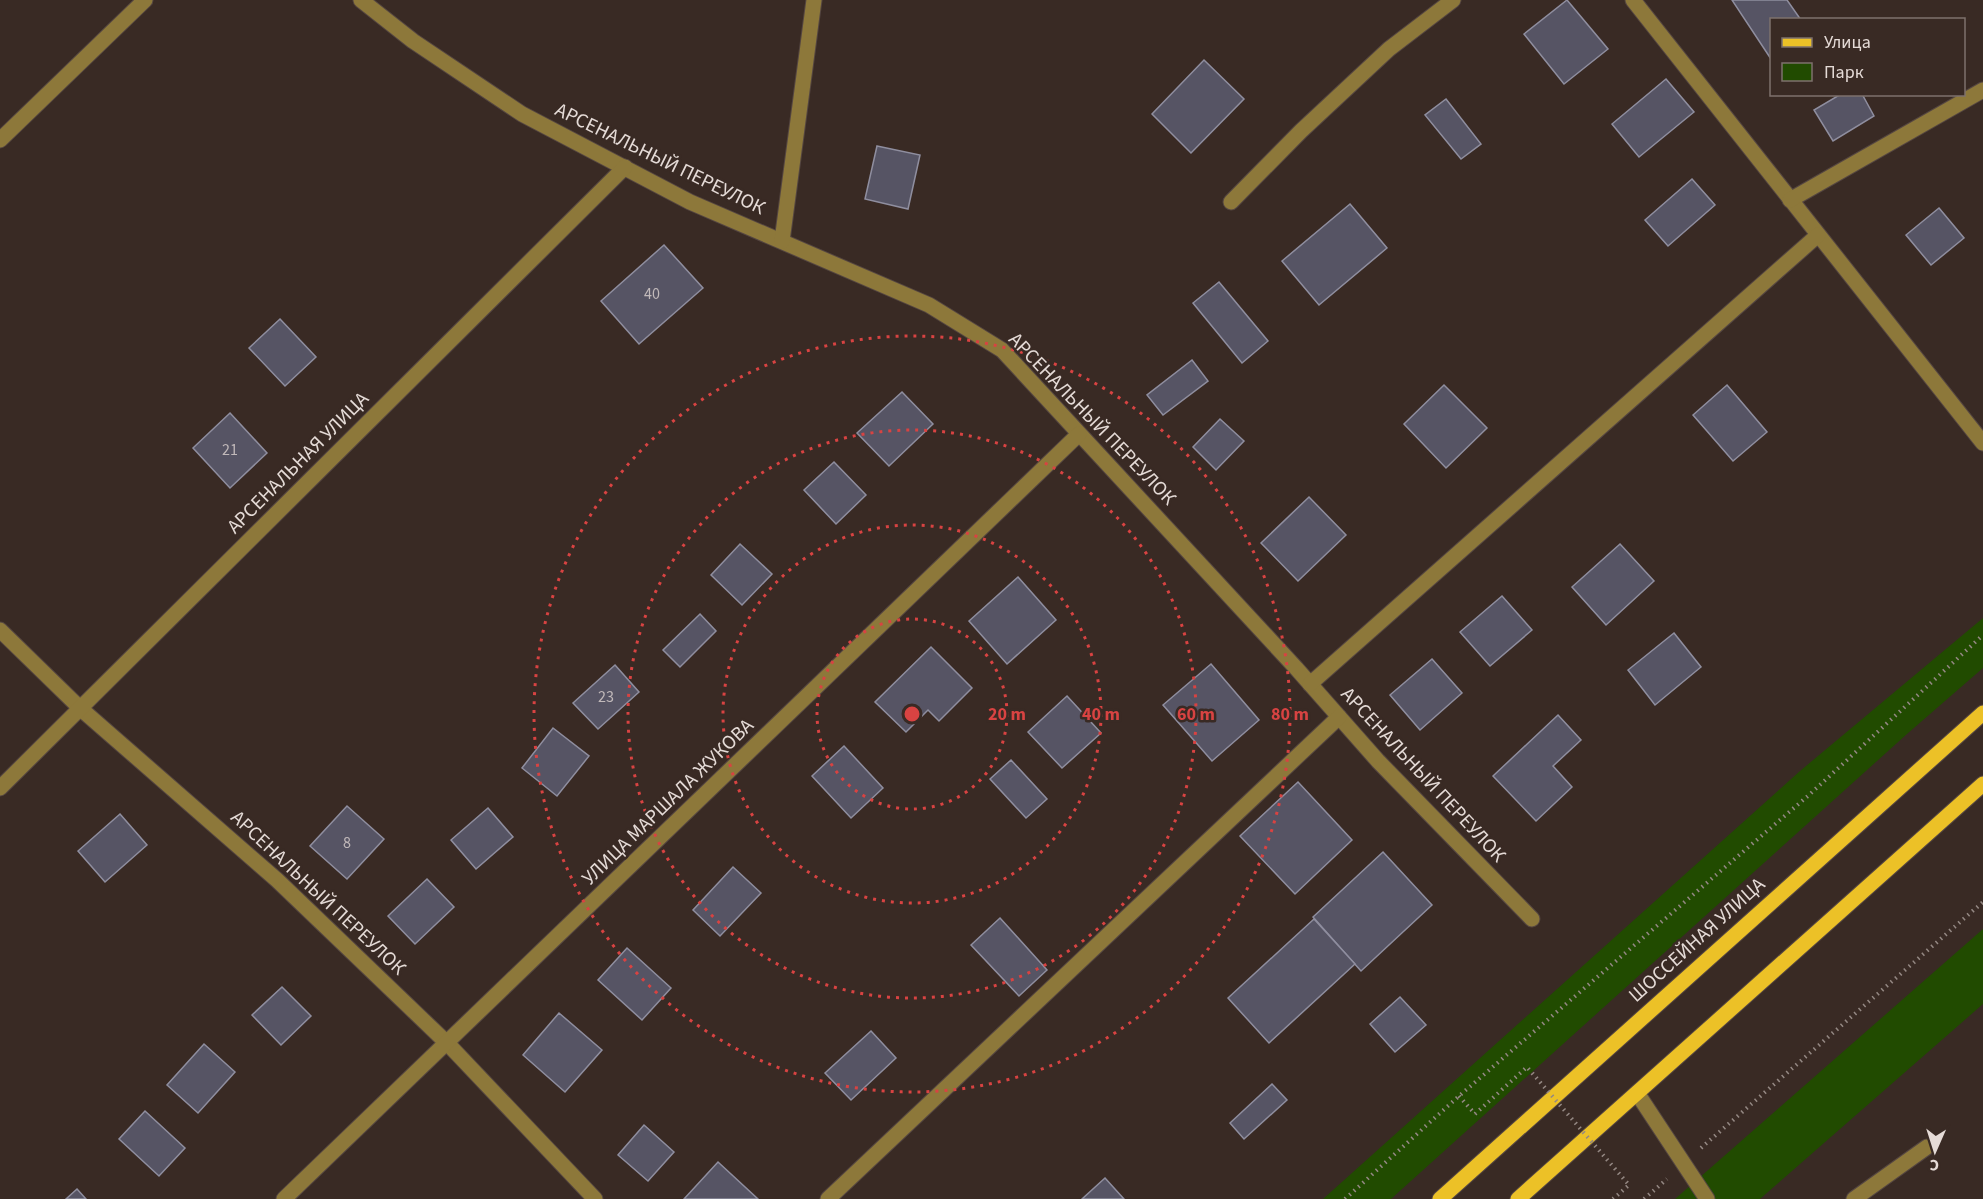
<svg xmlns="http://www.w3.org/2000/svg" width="1983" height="1199" font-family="'Source Sans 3',sans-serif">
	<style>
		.green { fill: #214b00 }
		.building { fill: #565464; stroke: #8f8e9f; stroke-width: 1.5 }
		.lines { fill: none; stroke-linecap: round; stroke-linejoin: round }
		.minor-casing { stroke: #554641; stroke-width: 17 }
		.major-casing { stroke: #554641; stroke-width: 17 }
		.path { stroke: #948883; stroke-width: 4; stroke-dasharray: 1.5 4.5; stroke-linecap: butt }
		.minor { stroke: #8d783a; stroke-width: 15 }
		.major { stroke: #ecc127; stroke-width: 15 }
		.path-bridge { stroke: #948883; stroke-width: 4; stroke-dasharray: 1.5 4.5; stroke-linecap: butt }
		.ring { fill: none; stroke: #d84342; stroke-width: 3; stroke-dasharray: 3 6 }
		.labels { text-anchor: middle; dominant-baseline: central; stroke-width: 5; stroke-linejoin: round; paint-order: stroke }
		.number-label { font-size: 16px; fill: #c1b9ba }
		.street-label { font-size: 20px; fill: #e5dbd7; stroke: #392a24 }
		.centre { fill: #d84342; stroke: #392a24; stroke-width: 3 }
		.ring-label { font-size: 18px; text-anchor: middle; font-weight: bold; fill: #d84342; stroke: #392a24; stroke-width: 5; stroke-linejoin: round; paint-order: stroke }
	</style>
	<rect width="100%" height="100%" fill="#392a24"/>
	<g class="green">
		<polygon points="1983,618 1983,668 1907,734 1391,1199 1323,1199 1800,771"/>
		<polygon points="1983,929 1983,1004 1760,1199 1675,1199"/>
	</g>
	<g class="building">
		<polygon points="1567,0 1608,49 1564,84 1524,34"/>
		<polygon points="1732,0 1787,0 1801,20 1772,20 1771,59"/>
		<polygon points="1204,60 1244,99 1191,153 1152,114"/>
		<polygon points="1666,79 1694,112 1639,157 1612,124"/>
		<polygon points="1841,94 1862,94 1874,116 1833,141 1814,110"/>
		<polygon points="1446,99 1481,144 1461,159 1425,115"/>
		<polygon points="877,146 920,155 908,209 865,199"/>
		<polygon points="1692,179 1715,205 1668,246 1645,220"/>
		<polygon points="1350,204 1387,248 1319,305 1282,261"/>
		<polygon points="1939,208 1964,238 1931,265 1906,235"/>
		<polygon points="664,245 703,288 639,344 601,301"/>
		<polygon points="1219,282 1268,341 1242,363 1193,303"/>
		<polygon points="280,319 316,357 285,386 249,348"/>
		<polygon points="1192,360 1208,381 1163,415 1147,395"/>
		<polygon points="1444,385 1487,428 1446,468 1404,424"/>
		<polygon points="1727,385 1767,432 1733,461 1693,415"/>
		<polygon points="902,392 933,424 889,466 857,433"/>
		<polygon points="230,413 267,453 230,488 193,448"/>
		<polygon points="1220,419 1244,441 1216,470 1193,447"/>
		<polygon points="834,462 866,495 836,524 804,490"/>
		<polygon points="1309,497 1346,535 1298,581 1261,543"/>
		<polygon points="740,544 772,574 742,605 711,575"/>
		<polygon points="1620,544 1654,581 1606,625 1572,587"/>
		<polygon points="1018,577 1056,620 1007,664 969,621"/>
		<polygon points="1502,596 1532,630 1490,666 1460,632"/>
		<polygon points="700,614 716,631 680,667 663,650"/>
		<polygon points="1674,633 1701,667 1655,705 1628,670"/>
		<polygon points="931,647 972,688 939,721 928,710 906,732 875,702"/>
		<polygon points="1432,659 1462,693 1420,730 1390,695"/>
		<polygon points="1211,664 1259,720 1212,761 1163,705"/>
		<polygon points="615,665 639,692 598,729 573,703"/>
		<polygon points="1067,696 1101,733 1062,768 1028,732"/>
		<polygon points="1558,715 1581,740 1553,766 1572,787 1536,821 1493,776"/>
		<polygon points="553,728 589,756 557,796 522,768"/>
		<polygon points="844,746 883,788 851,818 812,776"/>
		<polygon points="1011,760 1047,799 1026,818 990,779"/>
		<polygon points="1298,782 1352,840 1295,894 1240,836"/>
		<polygon points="347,806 384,839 347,879 310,846"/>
		<polygon points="488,808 513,837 476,869 451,840"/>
		<polygon points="120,814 147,845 105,882 78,851"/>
		<polygon points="1383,852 1432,905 1361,971 1313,917"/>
		<polygon points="733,867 761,893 720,936 693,910"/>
		<polygon points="427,879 454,907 415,944 388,916"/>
		<polygon points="1000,918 1047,970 1019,996 971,945"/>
		<polygon points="1314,919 1355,964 1269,1043 1228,998"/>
		<polygon points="627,948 671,988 642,1020 598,980"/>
		<polygon points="282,987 311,1016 281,1045 252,1015"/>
		<polygon points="1400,997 1426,1025 1395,1052 1370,1024"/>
		<polygon points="559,1013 602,1050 565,1092 523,1055"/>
		<polygon points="871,1031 896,1058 851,1100 825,1073"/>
		<polygon points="204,1044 235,1072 198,1113 167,1085"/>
		<polygon points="1272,1084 1287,1100 1244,1139 1230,1123"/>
		<polygon points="145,1111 185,1148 159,1176 119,1139"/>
		<polygon points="644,1125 674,1152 648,1181 618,1155"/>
		<polygon points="718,1162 758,1199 684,1199"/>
		<polygon points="1105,1178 1124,1199 1082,1199"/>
		<polygon points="77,1189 86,1199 66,1199"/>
	</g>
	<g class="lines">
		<defs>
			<g id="minor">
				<polyline points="361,0 413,41 522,114 690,202 929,305 1002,350 1296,668 1378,761 1532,919"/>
				<polyline points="1633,0 1983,443"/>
				<polyline points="0,140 145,0"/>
				<polyline points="1790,200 1983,90"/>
				<polyline points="1231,202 1301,131 1389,49 1453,0"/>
				<polyline points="782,241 814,0"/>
				<polyline points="0,630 81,709 277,880 448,1044 595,1199"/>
				<polyline points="1310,684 1818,235"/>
				<polyline points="0,788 625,167"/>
				<polyline points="1637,1093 1707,1199"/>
				<polyline points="284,1199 1079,434"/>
				<polyline points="828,1199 1339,717"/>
				<polyline points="1854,1199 1927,1147"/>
			</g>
			<g id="major">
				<polyline points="1440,1199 1983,713"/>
				<polyline points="1518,1199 1983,784"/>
			</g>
		</defs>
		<use href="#minor" class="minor-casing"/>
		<use href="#major" class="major-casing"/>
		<g class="path">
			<polyline points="1459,1096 1475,1114"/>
			<polyline points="1701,1148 1983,902"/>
			<polyline points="1345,1199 1459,1096 1809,795 1983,635"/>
			<polyline points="1644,1199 1667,1179"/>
		</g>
		<use href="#minor" class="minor"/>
		<use href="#major" class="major"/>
		<polyline class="path-bridge" points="1475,1114 1527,1067 1629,1185 1613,1199"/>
	</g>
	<g class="ring">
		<circle cx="912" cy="714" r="95"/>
		<circle cx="912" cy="714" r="189"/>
		<circle cx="912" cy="714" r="284"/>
		<circle cx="912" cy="714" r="378"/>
	</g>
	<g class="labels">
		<g class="number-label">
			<text x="652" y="294">40</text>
			<text x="230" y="450">21</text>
			<text x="606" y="697">23</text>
			<text x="347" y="843">8</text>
		</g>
		<g class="street-label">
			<text transform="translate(660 159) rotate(26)">АРСЕНАЛЬНЫЙ ПЕРЕУЛОК</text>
			<text transform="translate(1092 419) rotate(46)">АРСЕНАЛЬНЫЙ ПЕРЕУЛОК</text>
			<text transform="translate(298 463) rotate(-45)">АРСЕНАЛЬНАЯ УЛИЦА</text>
			<text transform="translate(1423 775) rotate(47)">АРСЕНАЛЬНЫЙ ПЕРЕУЛОК</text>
			<text transform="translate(668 802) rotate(-44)">УЛИЦА МАРШАЛА ЖУКОВА</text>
			<text transform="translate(318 893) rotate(43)">АРСЕНАЛЬНЫЙ ПЕРЕУЛОК</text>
			<text transform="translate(1697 940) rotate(-42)">ШОССЕЙНАЯ УЛИЦА</text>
		</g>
	</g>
	<circle cx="912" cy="714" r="9" class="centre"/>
	<g class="ring-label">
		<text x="1007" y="720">20 m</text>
		<text x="1101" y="720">40 m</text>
		<text x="1196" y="720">60 m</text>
		<text x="1290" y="720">80 m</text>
	</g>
	<rect x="1770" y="18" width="195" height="78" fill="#392a24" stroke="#7e716c" stroke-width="1.5"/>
	<rect x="1782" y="38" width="30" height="9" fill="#ecc127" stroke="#7e716c" stroke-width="1.5"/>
	<text x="1824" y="48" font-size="18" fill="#e5dbd7">Улица</text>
	<rect x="1782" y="63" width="30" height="18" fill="#214b00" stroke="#7e716c" stroke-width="1.5"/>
	<text x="1824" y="78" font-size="18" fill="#e5dbd7">Парк</text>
	<g transform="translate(1935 1151) rotate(183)" stroke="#392a24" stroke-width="4.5" paint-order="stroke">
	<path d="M0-4.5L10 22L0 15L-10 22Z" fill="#e5dbd7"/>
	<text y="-9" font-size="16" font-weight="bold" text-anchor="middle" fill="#e5dbd7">С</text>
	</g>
</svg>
